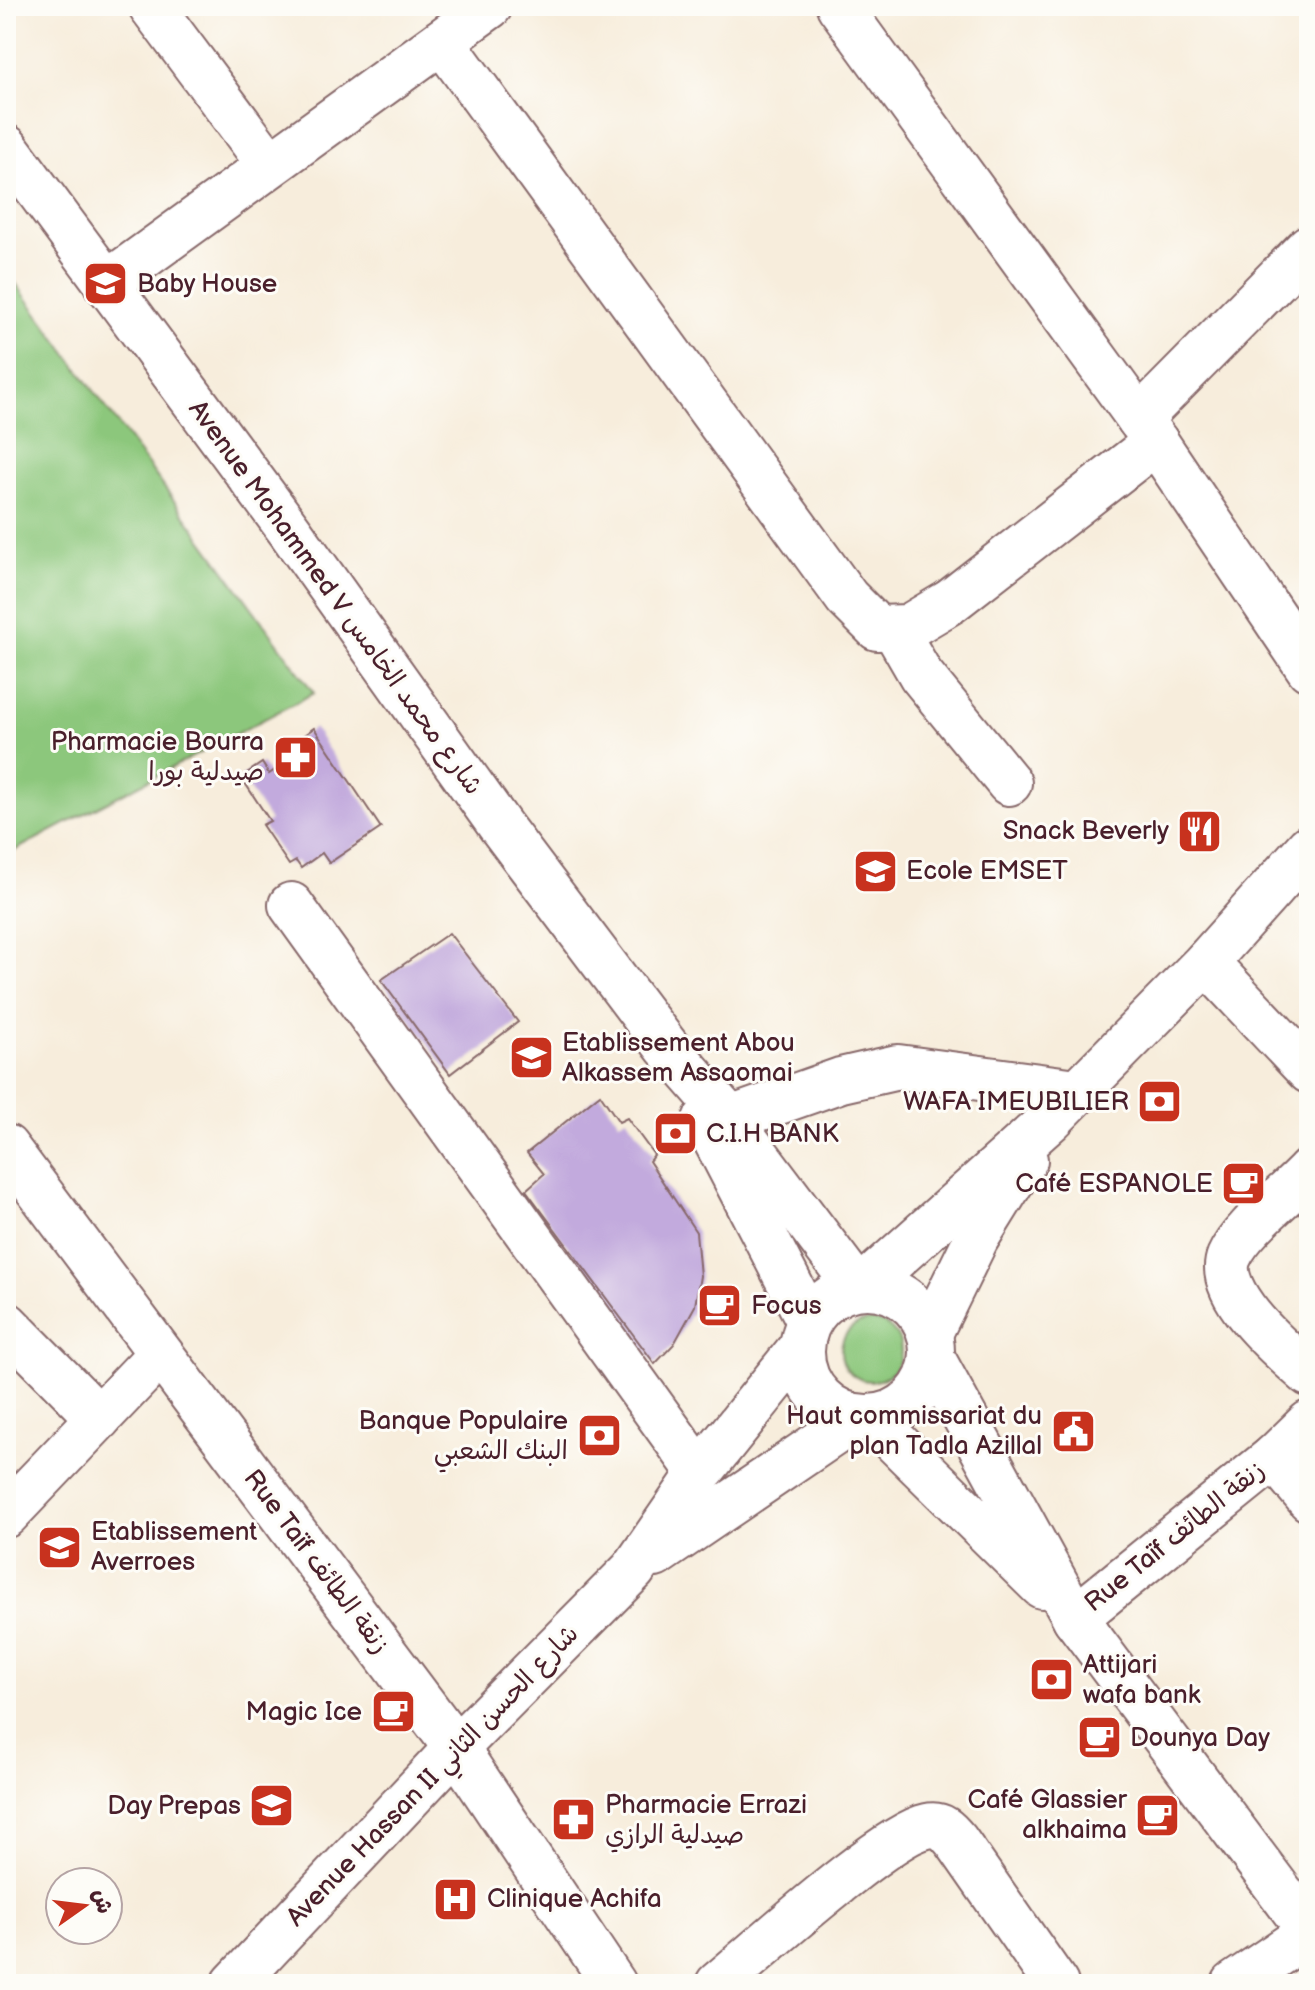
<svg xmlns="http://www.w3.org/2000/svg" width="1315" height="1990" font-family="'Balsamiq Sans','Playpen Sans Arabic',sans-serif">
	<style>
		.green { fill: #8cc77b; stroke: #6b7353; stroke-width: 2 }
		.building { fill: #c2aadd }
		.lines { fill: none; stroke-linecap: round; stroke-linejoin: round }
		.minor-casing { stroke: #876769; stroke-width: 48 }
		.major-casing { stroke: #876769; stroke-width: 48 }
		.minor { stroke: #fff; stroke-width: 44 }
		.major { stroke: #fff; stroke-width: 44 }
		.labels { text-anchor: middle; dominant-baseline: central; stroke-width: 6; stroke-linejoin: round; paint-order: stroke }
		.poi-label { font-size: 26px; fill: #4a1f2b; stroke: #fdfcf7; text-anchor: start }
		.street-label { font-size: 26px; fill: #4a1f2b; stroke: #fdfcf7 }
	</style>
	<rect width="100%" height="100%" fill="#fdfcf7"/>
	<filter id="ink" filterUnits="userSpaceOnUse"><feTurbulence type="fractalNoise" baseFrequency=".0125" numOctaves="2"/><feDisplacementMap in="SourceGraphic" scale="16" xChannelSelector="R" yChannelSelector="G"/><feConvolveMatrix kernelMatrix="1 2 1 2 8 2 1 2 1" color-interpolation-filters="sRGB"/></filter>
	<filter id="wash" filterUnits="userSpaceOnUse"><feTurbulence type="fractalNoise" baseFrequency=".006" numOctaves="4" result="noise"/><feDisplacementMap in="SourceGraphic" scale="32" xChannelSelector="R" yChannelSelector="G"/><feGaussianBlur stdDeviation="1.8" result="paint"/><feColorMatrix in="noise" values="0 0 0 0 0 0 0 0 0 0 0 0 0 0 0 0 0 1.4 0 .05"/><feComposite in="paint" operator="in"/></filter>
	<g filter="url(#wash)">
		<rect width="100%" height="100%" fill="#f7eddc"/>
		<g class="green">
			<polygon points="6,270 314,693 6,855"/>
			<circle cx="871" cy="1351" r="30"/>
		</g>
		<g id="blocks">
			<g class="building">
				<polygon points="314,728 381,828 329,863 322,853 301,868 296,861 289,865 262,825 270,821 241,777 262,763 269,774 294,757 287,747"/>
				<polygon points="449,933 518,1022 450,1074 381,980"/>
				<polygon points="600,1094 619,1122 627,1118 654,1155 649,1161 696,1232 700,1276 695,1306 674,1344 655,1364 526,1190 544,1174 527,1153"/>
			</g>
		</g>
	</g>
	<g filter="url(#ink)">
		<use href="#blocks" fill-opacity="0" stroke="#876769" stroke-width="2"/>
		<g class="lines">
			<defs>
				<g id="minor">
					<polyline points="151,6 269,164"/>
					<polyline points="839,6 1156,442 1309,669"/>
					<polyline points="442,41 847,598 877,628 908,627 950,602 1156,442"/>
					<polyline points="106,284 490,6"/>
					<polyline points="1139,419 1309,247"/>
					<polyline points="895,630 921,675 1009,783"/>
					<polyline points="291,905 700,1473"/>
					<polyline points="1206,962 1309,1071"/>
					<polyline points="730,1119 841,1080 898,1067 1077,1091"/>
					<polyline points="6,1147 456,1748 614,1984"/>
					<path d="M1309,1171c-22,24 -68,58 -80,86 -15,37 55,95 80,117"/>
					<polyline points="864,1286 1051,1119 1206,962 1309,847"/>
					<polyline points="6,1324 99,1418"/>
					<polyline points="930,1333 976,1239 1025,1160"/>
					<polyline points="1274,1457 1309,1499"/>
					<polyline points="6,1515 160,1354"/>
					<polyline points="655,1555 858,1417"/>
					<polyline points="1075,1618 1274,1457 1309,1423"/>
					<polyline points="234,1984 456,1748 633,1570 700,1473 802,1346"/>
					<path d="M718,1984c40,-33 168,-150 209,-158 15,-3 21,5 30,16l99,142"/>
					<polyline points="1234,1984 1309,1933"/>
				</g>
				<g id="major">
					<polyline points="6,147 290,531 501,827 667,1047 730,1119 856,1286"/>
					<polyline points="705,1120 809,1321"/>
					<circle cx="867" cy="1352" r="65"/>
					<polyline points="933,1359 1075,1618 1309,1930"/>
					<polyline points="870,1417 1042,1586"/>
				</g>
			</defs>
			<use href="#minor" class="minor-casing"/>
			<use href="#major" class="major-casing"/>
			<use href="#minor" class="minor"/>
			<use href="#major" class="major"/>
		</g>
	</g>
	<defs>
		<symbol id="university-square" viewBox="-11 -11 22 22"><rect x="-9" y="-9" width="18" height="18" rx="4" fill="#c8321e" stroke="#fdfcf7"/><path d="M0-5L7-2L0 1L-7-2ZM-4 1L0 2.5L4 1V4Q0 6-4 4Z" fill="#fff"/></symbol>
		<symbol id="pharmacy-square" viewBox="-11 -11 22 22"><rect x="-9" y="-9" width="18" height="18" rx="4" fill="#c8321e" stroke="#fdfcf7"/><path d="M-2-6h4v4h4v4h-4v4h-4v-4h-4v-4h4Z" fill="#fff"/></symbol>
		<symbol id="restaurant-square" viewBox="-11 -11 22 22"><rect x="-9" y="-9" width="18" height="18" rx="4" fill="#c8321e" stroke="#fdfcf7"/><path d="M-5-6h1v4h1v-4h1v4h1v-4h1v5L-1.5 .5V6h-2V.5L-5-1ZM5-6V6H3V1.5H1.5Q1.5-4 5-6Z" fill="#fff"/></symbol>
		<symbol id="bank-square" viewBox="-11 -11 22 22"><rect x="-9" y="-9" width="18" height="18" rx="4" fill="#c8321e" stroke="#fdfcf7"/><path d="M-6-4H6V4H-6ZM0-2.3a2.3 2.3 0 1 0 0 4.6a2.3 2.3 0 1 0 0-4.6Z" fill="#fff"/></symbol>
		<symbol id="cafe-square" viewBox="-11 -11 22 22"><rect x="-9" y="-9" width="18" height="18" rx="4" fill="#c8321e" stroke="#fdfcf7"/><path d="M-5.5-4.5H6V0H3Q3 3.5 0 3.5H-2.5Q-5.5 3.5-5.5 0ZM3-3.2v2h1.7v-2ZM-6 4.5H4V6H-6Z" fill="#fff"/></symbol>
		<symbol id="civic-square" viewBox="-11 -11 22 22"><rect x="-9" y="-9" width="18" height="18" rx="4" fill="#c8321e" stroke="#fdfcf7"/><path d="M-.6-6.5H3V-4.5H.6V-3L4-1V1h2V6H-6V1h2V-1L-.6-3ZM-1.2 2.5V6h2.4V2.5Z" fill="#fff"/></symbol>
		<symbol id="school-square" viewBox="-11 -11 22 22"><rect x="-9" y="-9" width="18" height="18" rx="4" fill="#c8321e" stroke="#fdfcf7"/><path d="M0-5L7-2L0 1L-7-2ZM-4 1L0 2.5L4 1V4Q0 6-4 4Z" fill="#fff"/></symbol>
		<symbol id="hospital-square" viewBox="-11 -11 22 22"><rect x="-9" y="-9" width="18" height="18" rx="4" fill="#c8321e" stroke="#fdfcf7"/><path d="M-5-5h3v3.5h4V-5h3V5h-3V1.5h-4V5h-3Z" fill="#fff"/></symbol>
	</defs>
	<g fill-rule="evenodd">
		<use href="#university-square" x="80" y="258" width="51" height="51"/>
		<use href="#pharmacy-square" x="270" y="732" width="51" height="51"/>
		<use href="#restaurant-square" x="1174" y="806" width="51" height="51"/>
		<use href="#university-square" x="850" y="846" width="51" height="51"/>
		<use href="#university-square" x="506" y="1032" width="51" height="51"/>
		<use href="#bank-square" x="1134" y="1076" width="51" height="51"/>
		<use href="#bank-square" x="650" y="1108" width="51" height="51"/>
		<use href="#cafe-square" x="1218" y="1158" width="51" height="51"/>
		<use href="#cafe-square" x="694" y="1280" width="51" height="51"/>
		<use href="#civic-square" x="1048" y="1406" width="51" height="51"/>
		<use href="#bank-square" x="574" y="1410" width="51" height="51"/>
		<use href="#university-square" x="34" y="1522" width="51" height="51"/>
		<use href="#bank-square" x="1026" y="1654" width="51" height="51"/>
		<use href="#cafe-square" x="368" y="1686" width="51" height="51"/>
		<use href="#cafe-square" x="1074" y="1712" width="51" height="51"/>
		<use href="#school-square" x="246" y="1780" width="51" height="51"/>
		<use href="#cafe-square" x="1132" y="1790" width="51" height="51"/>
		<use href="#pharmacy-square" x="548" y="1794" width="51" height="51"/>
		<use href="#hospital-square" x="430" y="1874" width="51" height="51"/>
	</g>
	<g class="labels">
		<g class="poi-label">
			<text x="137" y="284">Baby House</text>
			<text x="264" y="742" text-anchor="end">Pharmacie Bourra<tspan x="264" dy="30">صيدلية بورا</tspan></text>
			<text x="1169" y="831" text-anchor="end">Snack Beverly</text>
			<text x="906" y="871">Ecole EMSET</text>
			<text x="562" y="1043">Etablissement Abou<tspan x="562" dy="30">Alkassem Assaomai</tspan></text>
			<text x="1129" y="1102" text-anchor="end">WAFA IMEUBILIER</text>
			<text x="706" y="1134">C.I.H BANK</text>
			<text x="1213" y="1184" text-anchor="end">Café ESPANOLE</text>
			<text x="751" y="1306">Focus</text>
			<text x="1042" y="1416" text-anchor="end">Haut commissariat du<tspan x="1042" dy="30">plan Tadla Azillal</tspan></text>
			<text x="568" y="1421" text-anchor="end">Banque Populaire<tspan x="568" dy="30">البنك الشعبي</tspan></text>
			<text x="91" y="1532">Etablissement<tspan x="91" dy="30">Averroes</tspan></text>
			<text x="1083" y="1665">Attijari<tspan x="1083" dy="30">wafa bank</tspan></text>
			<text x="362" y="1712" text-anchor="end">Magic Ice</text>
			<text x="1130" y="1738">Dounya Day</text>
			<text x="1127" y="1800" text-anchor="end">Café Glassier<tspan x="1127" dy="30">alkhaima</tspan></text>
			<text x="605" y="1805">Pharmacie Errazi<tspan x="605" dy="30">صيدلية الرازي</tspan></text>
			<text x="241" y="1806" text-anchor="end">Day Prepas</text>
			<text x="487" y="1899">Clinique Achifa</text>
		</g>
		<g class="street-label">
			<text transform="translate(335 598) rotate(54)">Avenue Mohammed V شارع محمد الخامس</text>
			<text transform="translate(1175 1537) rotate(-39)">Rue Taïf زنقة الطائف</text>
			<text transform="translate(316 1562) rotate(53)">Rue Taïf زنقة الطائف</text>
			<text transform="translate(433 1776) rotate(-46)">Avenue Hassan II شارع الحسن الثاني</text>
		</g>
	</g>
	<rect width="1315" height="1990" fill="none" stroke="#fdfcf7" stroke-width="32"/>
	<g transform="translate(84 1906) rotate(76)"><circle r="38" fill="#fdfcf7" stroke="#b5a4a5" stroke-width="2"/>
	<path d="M0-6L14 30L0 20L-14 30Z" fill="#c8321e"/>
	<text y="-12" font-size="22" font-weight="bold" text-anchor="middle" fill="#4a1f2b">ش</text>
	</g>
</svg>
